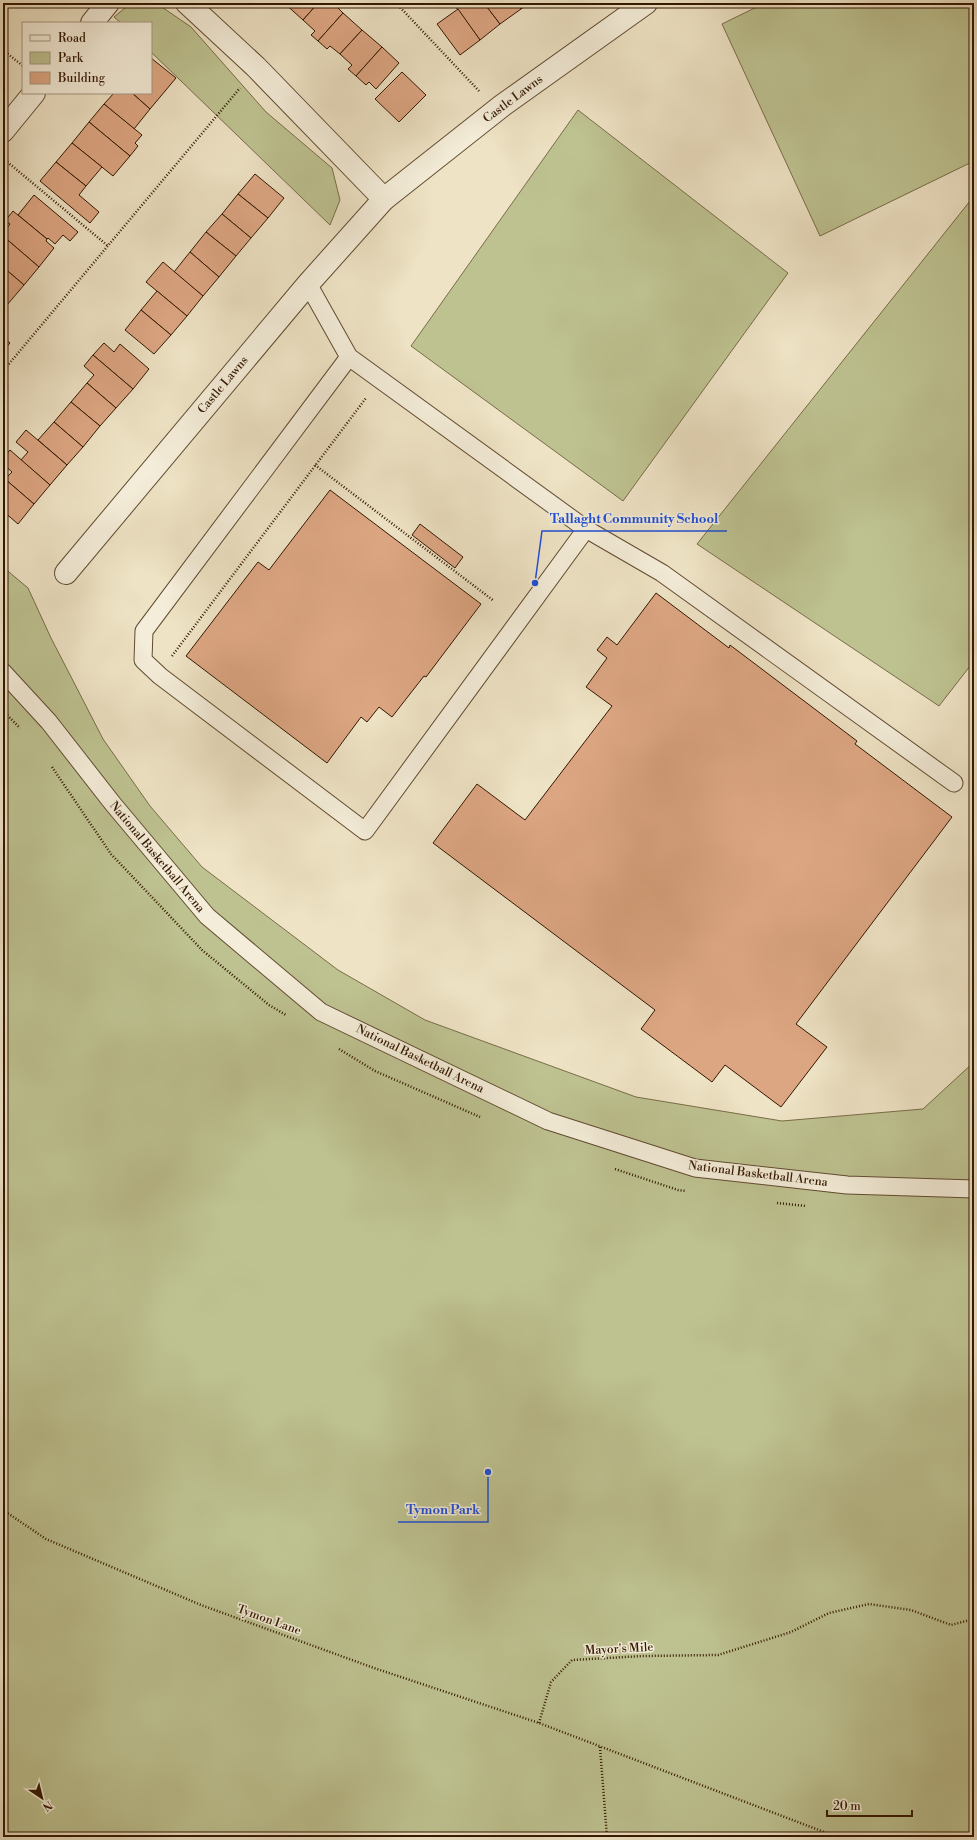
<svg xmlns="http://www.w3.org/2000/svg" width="977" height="1840" font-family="'Libre Bodoni',serif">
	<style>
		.green { fill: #bec291; stroke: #786c48 }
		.building { fill: #dda683; stroke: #321700 }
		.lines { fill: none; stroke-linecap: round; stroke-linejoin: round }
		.lane-casing { stroke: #614a31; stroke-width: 19 }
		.street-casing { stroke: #614a31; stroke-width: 24 }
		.path { stroke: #321700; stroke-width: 2.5; stroke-dasharray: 1 2; stroke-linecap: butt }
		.lane { stroke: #f4edd9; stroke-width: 17 }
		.street { stroke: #f4edd9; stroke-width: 22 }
		.labels { text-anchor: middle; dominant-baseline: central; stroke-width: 3; stroke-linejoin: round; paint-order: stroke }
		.street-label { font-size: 12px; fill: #321700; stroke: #f4edd9 }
		.leader { fill: none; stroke: #1d4ed8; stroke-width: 1.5 }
		.callout-dot { fill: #1d4ed8; stroke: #f4edd9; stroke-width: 1.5 }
		.callout-label { font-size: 13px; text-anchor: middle; font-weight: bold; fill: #1d4ed8; stroke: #f4edd9; stroke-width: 3; stroke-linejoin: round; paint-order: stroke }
	</style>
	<rect width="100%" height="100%" fill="#eee3c5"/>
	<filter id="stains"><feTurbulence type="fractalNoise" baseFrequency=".005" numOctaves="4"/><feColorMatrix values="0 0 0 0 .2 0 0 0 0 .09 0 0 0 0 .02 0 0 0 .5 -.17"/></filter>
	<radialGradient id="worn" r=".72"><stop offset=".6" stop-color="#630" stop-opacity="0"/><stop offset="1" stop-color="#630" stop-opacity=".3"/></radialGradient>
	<g class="green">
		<polygon points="131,3 156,3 191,27 266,112 332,168 340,200 330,225 151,52 151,23 121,23 114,17"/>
		<polygon points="765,3 974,3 974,161 820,236 722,24"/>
		<polygon points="578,110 788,273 623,501 411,346"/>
		<polygon points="974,196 974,661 939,706 697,544"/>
		<polygon points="3,567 28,588 51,638 103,739 150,806 202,867 338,970 425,1020 636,1097 782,1121 923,1109 974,1062 974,1837 3,1837"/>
	</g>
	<g class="building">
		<polygon points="284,3 318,3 303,20"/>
		<polygon points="318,3 333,3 343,13 318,41 311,35 315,31 303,20"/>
		<polygon points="453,3 484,3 500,24 480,40"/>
		<polygon points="484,3 516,3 521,9 500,24"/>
		<polygon points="516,3 529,3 521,9"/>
		<polygon points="458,9 480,40 460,55 437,24"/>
		<polygon points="343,13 362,30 340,54 330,46 327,49 318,41"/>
		<polygon points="362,30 382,47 356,76 348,69 352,65 340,54"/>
		<polygon points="382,47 399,63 376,89 369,82 366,85 356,76"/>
		<polygon points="151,58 176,78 150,109 132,93 151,93"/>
		<polygon points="402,72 426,95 399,122 375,99"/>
		<polygon points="114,93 132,93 150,109 134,129 104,104"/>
		<polygon points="104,104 142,135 135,143 138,146 130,156 89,122"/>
		<polygon points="89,122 130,156 113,176 72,143"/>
		<polygon points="72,143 102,167 86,186 56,162"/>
		<polygon points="56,162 86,186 79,195 99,212 90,223 40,181"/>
		<polygon points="255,174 284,198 268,218 238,194"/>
		<polygon points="238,194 268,218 251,238 222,214"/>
		<polygon points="34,195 78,232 70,241 63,235 55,244 48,238 47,239 18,215"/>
		<polygon points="13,211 47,239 46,241 54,248 39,267 3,236 3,233 10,224 5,221"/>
		<polygon points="222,214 251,238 236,256 206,232"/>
		<polygon points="206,232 236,256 219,277 190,252"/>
		<polygon points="3,236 39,267 24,285 3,267"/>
		<polygon points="190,252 219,277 203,296 174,272"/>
		<polygon points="163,262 203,296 187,316 146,282"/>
		<polygon points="3,267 24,285 7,305 3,302"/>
		<polygon points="157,291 187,316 171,335 141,310"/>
		<polygon points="141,310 171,335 154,354 125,330"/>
		<polygon points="3,337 10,343 3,351"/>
		<polygon points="104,343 114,352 120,344 149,369 133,389 93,355"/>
		<polygon points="93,355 133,389 116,408 87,383 94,375 84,366"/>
		<polygon points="87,383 116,408 100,426 71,402"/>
		<polygon points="71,402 100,426 83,447 54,422"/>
		<polygon points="54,422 83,447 67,465 38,440"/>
		<polygon points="26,430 67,465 50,485 21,460 28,452 16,442"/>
		<polygon points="10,450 50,485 34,504 5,479 12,472 3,464 3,458"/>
		<polygon points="5,479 34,504 18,524 3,511 3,481"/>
		<polygon points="330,490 481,604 426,677 424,676 392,717 379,707 367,722 361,717 327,763 186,656 258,562 269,570"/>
		<polygon points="420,524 463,557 455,568 412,535"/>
		<polygon points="656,593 729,648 730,645 857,741 855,744 952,817 796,1024 827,1047 781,1107 725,1065 712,1082 641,1029 655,1010 433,843 477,784 525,820 612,706 586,687 607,658 597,650 607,637 617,645"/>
	</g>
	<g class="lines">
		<defs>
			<g id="lane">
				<polyline points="308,284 349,357 586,529 365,831 160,676 143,660 144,631 349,357"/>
				<polyline points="586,529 662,573 954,783"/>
				<polyline points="3,672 49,722 113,804 207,916 321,1012 548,1121 695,1168 847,1185 974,1189"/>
			</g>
			<g id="street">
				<polyline points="187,3 256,67 384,199"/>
				<polyline points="92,23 108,3"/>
				<polyline points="3,131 34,93"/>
				<polyline points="66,573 308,284 384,199 503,105 646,3"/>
			</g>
		</defs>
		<use href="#lane" class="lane-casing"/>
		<use href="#street" class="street-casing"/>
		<g class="path">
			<polyline points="396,3 480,92"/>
			<polyline points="3,50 23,66"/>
			<polyline points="5,160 108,246"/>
			<polyline points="3,371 240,88"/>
			<polyline points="315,465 494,601"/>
			<polyline points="172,656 366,398"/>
			<polyline points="3,711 20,728"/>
			<polyline points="52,767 111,854 202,950 269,1005 286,1015"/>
			<polyline points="339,1049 375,1071 480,1117"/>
			<polyline points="615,1169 678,1190 686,1191"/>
			<polyline points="777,1203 806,1206"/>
			<polyline points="3,1510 46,1539 201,1605 374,1668 539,1723 837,1837"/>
			<polyline points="539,1723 551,1682 572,1660 643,1656 718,1655 791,1632 829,1613 869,1604 911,1610 951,1625 974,1619"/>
			<polyline points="600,1747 607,1837"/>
		</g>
		<use href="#lane" class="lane"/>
		<use href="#street" class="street"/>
	</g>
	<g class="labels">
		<g class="street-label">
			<text transform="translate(513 99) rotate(-37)">Castle Lawns</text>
			<text transform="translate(223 385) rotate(-50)">Castle Lawns</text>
			<text transform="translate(157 857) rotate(50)">National Basketball Arena</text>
			<text transform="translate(420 1059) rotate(26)">National Basketball Arena</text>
			<text transform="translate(758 1174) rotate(7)">National Basketball Arena</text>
			<text transform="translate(269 1620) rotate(20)">Tymon Lane</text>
			<text transform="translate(619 1649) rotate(-3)">Mayor's Mile</text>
		</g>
	</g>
	<path class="leader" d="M535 583L542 531H727M488 1472L488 1522H398"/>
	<g class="callout-dot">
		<circle cx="535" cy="583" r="4"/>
		<circle cx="488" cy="1472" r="4"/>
	</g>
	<g class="callout-label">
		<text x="634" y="523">Tallaght Community School</text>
		<text x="443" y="1514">Tymon Park</text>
	</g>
	<rect width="977" height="1840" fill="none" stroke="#eee3c5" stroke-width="16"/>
	<rect x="4" y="4" width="969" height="1832" fill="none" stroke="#321700" stroke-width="2"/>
	<rect x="8" y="8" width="961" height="1824" fill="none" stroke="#321700"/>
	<rect x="22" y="22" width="130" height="72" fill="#f4edd9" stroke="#a69782"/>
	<rect x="30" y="35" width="20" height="6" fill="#f4edd9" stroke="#a69782"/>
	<text x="58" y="42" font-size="12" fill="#321700">Road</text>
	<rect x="30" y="52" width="20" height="12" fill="#bec291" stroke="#a69782"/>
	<text x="58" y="62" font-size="12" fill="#321700">Park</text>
	<rect x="30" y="72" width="20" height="12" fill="#dda683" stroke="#a69782"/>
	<text x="58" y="82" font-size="12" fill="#321700">Building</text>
	<g transform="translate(42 1798) rotate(145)" stroke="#f4edd9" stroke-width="3" paint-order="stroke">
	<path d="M0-3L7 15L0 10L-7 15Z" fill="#321700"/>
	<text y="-6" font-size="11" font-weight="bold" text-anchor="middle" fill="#321700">N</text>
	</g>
	<path d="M827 1810v6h85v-6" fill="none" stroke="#321700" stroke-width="2"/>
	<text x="833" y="1810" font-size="12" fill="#321700" stroke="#f4edd9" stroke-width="3" paint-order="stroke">20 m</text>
	<rect width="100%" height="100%" filter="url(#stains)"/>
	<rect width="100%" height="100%" fill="url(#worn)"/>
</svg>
